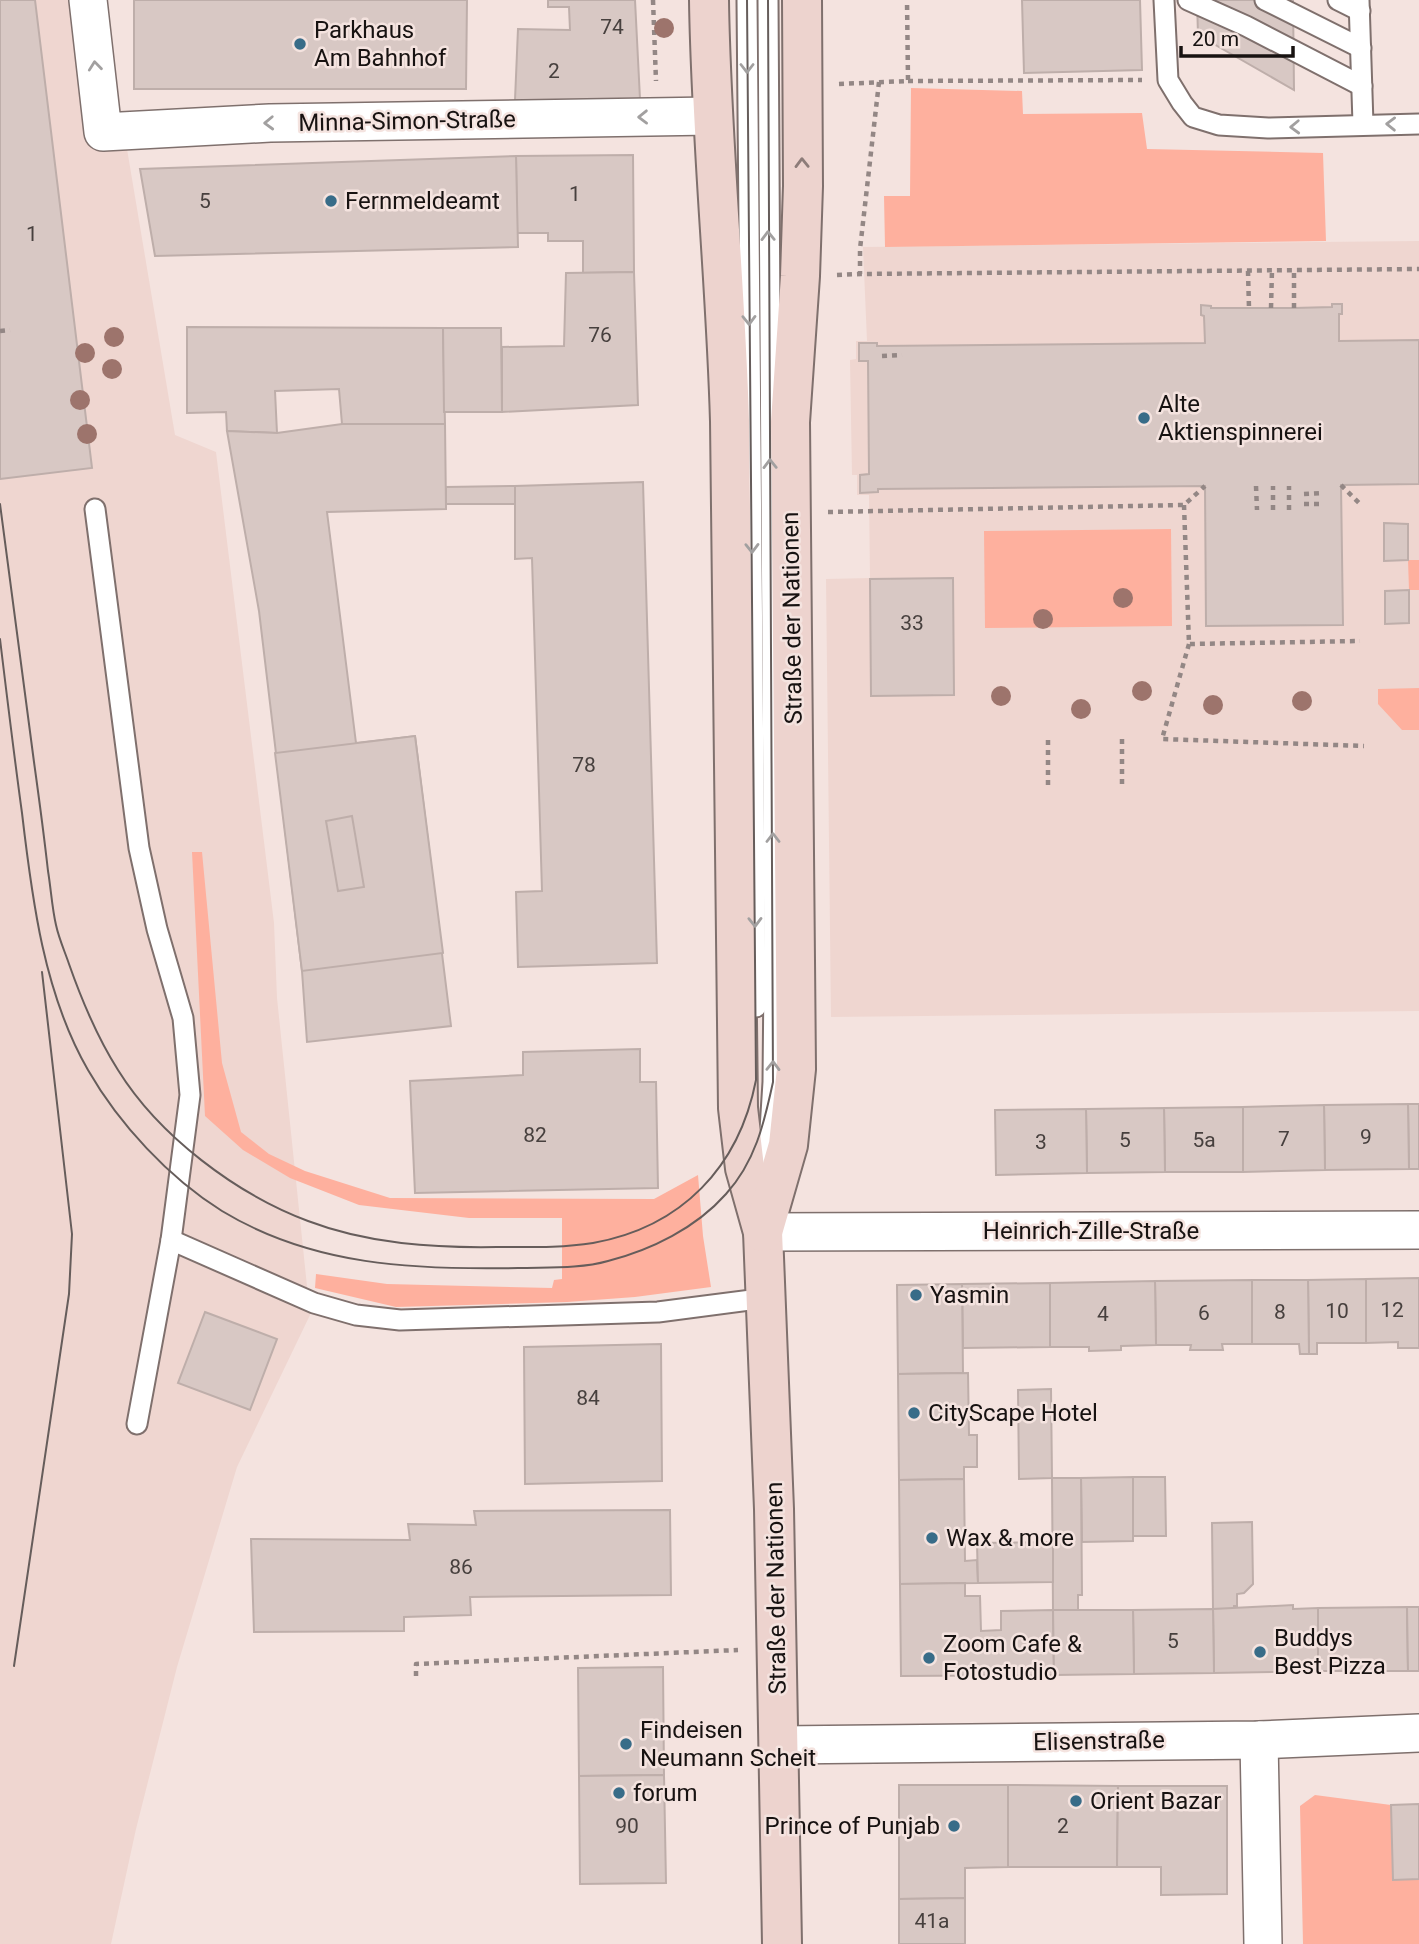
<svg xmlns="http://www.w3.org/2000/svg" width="1419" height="1944" font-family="Roboto,sans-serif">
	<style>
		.built { fill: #efd6d0 }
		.green { fill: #feb09e }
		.building { fill: #d8c8c4; stroke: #beaeaa; stroke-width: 2; fill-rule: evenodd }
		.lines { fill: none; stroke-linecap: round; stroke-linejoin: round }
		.service-casing { stroke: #7f706d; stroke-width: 23 }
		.minor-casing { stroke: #7f706d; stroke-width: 40 }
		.secondary-casing { stroke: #7f706d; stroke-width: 42 }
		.path { stroke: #938785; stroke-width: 4.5; stroke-dasharray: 5 5; stroke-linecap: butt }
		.service { stroke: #fff; stroke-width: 19 }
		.minor { stroke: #fff; stroke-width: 37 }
		.secondary { stroke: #edd3ce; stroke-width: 38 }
		.tram { stroke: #665d5b; stroke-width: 2 }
		.tree { fill: #9d746c }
		.oneway { stroke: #a2a0a0 }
		.oneway2 { stroke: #8d7c79 }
		.poi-dot { fill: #386c88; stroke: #f4e3df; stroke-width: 2.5 }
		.labels { text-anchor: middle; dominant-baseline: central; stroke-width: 5; stroke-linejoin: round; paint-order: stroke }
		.number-label { font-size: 21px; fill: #47403e }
		.poi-label { font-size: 24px; fill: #171211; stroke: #f4e3df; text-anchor: start }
		.street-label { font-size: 24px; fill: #171211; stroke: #f4e3df }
	</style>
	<rect width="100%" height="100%" fill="#f4e3df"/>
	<g class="built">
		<polygon points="0,0 102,0 175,435 216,452 274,923 277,998 310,1315 237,1467 177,1667 136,1829 111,1944 0,1944"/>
		<polygon points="1419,241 1419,1011 831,1017 826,579 870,578 869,495 857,495 857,475 852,475 850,360 856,359 856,341 867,341 863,247"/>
	</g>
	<g class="green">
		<polygon points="911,88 1022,91 1023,114 1142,113 1147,149 1323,153 1326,241 885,247 884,196 910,196"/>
		<polygon points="1171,529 1172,626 985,628 984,531"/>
		<polygon points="1408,560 1419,560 1419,590 1409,590"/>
		<polygon points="1419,688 1419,730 1402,730 1378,704 1378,689"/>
		<polygon points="192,852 202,852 222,1063 241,1132 269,1154 305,1171 390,1198 654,1199 698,1175 703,1236 711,1287 635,1297 567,1302 396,1307 315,1288 316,1274 387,1284 552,1288 554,1280 562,1279 562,1218 469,1218 359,1205 290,1178 243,1150 205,1116"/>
		<polygon points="1315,1795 1391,1805 1393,1880 1419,1879 1419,1944 1303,1944 1300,1806"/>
	</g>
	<g class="building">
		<polygon points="0,0 35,0 92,468 0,479"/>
		<polygon points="134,0 467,0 466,89 134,89"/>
		<polygon points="548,0 635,0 640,99 573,102 515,100 518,29 570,30 569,7 548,7"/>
		<polygon points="1022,0 1140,0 1142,70 1024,73"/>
		<polygon points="1197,0 1293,0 1294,90 1198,35"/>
		<polygon points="633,155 634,272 583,273 583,241 548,241 548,233 517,233 516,156"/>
		<polygon points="516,156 518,247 155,256 140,169"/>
		<polygon points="634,272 638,405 502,412 502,347 564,346 566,273"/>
		<polygon points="1332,304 1342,304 1342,314 1339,314 1339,341 1419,340 1419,484 1341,485 1343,625 1206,626 1205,486 878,489 878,492 860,493 860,475 869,474 868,361 859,361 859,343 877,343 877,346 1205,343 1204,316 1201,315 1201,305 1211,306 1211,308 1294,308 1332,307"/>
		<polygon points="187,327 443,328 445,424 342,424 339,389 275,391 277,433 227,431 226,412 187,413"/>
		<polygon points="443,328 501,328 502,412 444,412"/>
		<polygon points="342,424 445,424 446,509 327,512 356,743 415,736 451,1026 307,1042 302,971 259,611 227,431 277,433"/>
		<polygon points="643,482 657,963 518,967 516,892 542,891 532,558 515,559 515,486"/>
		<polygon points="515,486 515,504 446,504 446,487"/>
		<polygon points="1384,523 1408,524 1408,560 1384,561"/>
		<polygon points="953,578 954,695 871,696 870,579"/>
		<polygon points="1409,590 1409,623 1385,624 1385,591"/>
		<path d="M415,736l28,217 -141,18 -27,-218zM352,816l12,71 -26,4 -12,-70z"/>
		<polygon points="640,1049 640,1082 656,1082 658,1188 415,1193 410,1081 523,1075 523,1052"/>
		<polygon points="1408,1104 1419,1104 1419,1169 1409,1169"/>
		<polygon points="1408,1104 1409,1169 1325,1170 1324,1105"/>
		<polygon points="1324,1105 1325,1170 1243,1172 1243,1107"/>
		<polygon points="1243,1107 1243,1172 1165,1172 1164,1108"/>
		<polygon points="1164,1108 1165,1172 1087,1173 1086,1109"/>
		<polygon points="1086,1109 1087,1173 996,1175 995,1110"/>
		<polygon points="1419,1278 1419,1348 1398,1348 1398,1342 1366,1343 1366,1279"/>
		<polygon points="1366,1279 1366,1343 1317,1343 1317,1354 1309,1354 1308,1280"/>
		<polygon points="1252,1280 1308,1280 1309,1354 1300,1354 1299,1344 1252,1344"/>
		<polygon points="1252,1280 1252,1344 1222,1344 1223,1350 1190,1350 1191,1345 1156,1345 1155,1281"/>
		<polygon points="1155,1281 1156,1345 1121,1346 1121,1350 1089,1351 1089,1347 1050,1347 1050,1283"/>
		<polygon points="1050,1283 1050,1347 963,1348 962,1284"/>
		<polygon points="962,1284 963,1373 898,1374 897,1285"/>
		<polygon points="205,1312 277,1339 250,1410 178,1383"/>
		<polygon points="661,1344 662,1481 525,1484 524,1347"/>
		<polygon points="968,1373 969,1435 977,1435 977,1467 964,1467 964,1479 899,1480 898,1374"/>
		<polygon points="1051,1389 1052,1478 1019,1479 1018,1390"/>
		<polygon points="1133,1477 1165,1477 1166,1536 1133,1536"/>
		<polygon points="1133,1477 1133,1541 1082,1542 1081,1478"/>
		<polygon points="1052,1478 1081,1478 1082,1595 1078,1595 1078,1610 1053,1610"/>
		<polygon points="964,1479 965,1561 977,1560 978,1583 900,1584 899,1480"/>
		<polygon points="670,1510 671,1595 470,1597 471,1615 404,1617 404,1631 254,1632 251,1539 410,1540 408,1524 476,1525 474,1511"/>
		<polygon points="1252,1522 1253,1584 1244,1593 1237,1594 1237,1606 1234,1606 1234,1609 1213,1609 1212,1523"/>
		<polygon points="1053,1542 1053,1582 978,1583 977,1543"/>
		<polygon points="965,1583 965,1596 980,1596 981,1631 1001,1630 1001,1611 1053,1610 1054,1675 901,1676 900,1584"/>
		<polygon points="1293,1605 1293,1609 1318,1608 1318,1671 1214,1673 1213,1609"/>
		<polygon points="1407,1607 1408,1671 1318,1671 1318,1608"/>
		<polygon points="1407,1607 1419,1607 1419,1671 1408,1671"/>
		<polygon points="1213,1609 1214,1673 1134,1674 1133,1610"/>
		<polygon points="1053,1610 1133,1610 1134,1674 1054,1675"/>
		<polygon points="663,1667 664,1775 579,1776 578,1668"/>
		<polygon points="664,1775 666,1883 580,1884 579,1776"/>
		<polygon points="899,1785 1008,1785 1008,1867 965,1868 965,1898 899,1899"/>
		<polygon points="1008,1785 1118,1786 1117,1867 1008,1867"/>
		<polygon points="1118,1786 1227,1786 1227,1894 1161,1895 1161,1867 1117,1867"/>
		<polygon points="1419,1804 1419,1879 1393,1880 1391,1805"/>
		<polygon points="965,1898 965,1944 899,1944 899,1899"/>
	</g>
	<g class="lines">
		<defs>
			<g id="service">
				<polyline points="747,0 756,1007"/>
				<polyline points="768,0 774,975 773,1082 768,1161"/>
				<polyline points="1164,0 1168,80 1182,103 1193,117 1219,125 1268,128 1419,124"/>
				<polyline points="1188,0 1246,26 1362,86"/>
				<polyline points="1265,0 1361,48"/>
				<polyline points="1338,0 1360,11"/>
				<polyline points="1359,0 1363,124"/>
				<polyline points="95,509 139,848 157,929 183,1018 190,1095 171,1240"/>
				<polyline points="137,1424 171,1240 314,1303 356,1315 400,1320 658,1312 766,1298"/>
			</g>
			<g id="minor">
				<polyline points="88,0 103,132 270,123 712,116"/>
				<polyline points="763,1232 1419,1230"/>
				<polyline points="1259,1740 1263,1944"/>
				<polyline points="779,1745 1259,1740 1419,1733"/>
			</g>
			<g id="secondary">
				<path d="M709,0c2,141 17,281 21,421l8,687 7,60 18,64 11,277 8,435"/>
				<polyline points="763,1232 788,1145 796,1069 790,422 800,276 803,186 802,0"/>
			</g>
		</defs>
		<use href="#service" class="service-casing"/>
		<use href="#minor" class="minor-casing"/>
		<use href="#secondary" class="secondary-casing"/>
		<g class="path">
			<polyline points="653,0 656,81"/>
			<polyline points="908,81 1142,80"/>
			<polyline points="879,82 860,249 860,274 1419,269"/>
			<polyline points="839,84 908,81 907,0"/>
			<polyline points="1248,271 1249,308"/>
			<polyline points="837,275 860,274"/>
			<polyline points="1271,308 1272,270"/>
			<polyline points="1294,308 1294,270"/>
			<polyline points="0,331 10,330"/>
			<polyline points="882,356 902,355"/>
			<polyline points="1341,485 1362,506"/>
			<polyline points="1256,486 1257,510"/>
			<polyline points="1304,494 1323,493"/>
			<polyline points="1304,504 1322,504"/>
			<polyline points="1184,505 1189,644 1360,641"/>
			<polyline points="1273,510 1273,486"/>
			<polyline points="1289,510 1289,486"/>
			<polyline points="828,512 1184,505 1205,486"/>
			<polyline points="1189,644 1162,739 1364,746"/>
			<polyline points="1122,739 1122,784"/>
			<polyline points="1048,740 1048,787"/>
			<polyline points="416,1676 416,1664 738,1650"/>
		</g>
		<use href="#service" class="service"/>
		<use href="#minor" class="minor"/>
		<use href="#secondary" class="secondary"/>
		<g class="tram">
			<path d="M0,504c11,86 22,172 34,258 5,36 10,73 14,109 3,18 4,37 8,54 3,14 9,27 13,39 13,37 28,73 49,106 41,66 118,124 190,151 60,23 126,27 189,26 32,0 65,1 96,-4 89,-16 146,-76 163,-163l-9,-1080"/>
			<path d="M0,639c7,58 14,116 22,174 10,86 22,181 66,257 31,54 81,108 134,141 91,55 192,59 296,57 29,-1 62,1 90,-7 43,-11 88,-33 118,-67 29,-32 38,-70 47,-112l-5,-1082"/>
			<polyline points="14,1666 69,1294 72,1234 42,972"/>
		</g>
	</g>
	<g class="tree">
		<circle cx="664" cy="28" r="10"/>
		<circle cx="114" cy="337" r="10"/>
		<circle cx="85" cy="353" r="10"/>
		<circle cx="112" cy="369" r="10"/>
		<circle cx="80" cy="400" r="10"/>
		<circle cx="87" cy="434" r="10"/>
		<circle cx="1123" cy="598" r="10"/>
		<circle cx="1043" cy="619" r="10"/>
		<circle cx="1142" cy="691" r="10"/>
		<circle cx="1001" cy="696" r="10"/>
		<circle cx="1302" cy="701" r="10"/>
		<circle cx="1213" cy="705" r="10"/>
		<circle cx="1081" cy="709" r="10"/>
	</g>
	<defs><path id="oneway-chevron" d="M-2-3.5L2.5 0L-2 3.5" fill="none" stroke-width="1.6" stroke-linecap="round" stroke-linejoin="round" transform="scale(1.75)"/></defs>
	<g class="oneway">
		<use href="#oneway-chevron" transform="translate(95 66) rotate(-96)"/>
		<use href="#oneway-chevron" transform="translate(747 68) rotate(90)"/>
		<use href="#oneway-chevron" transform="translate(643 117) rotate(179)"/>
		<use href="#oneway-chevron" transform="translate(269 123) rotate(178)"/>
		<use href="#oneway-chevron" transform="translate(1391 124) rotate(-179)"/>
		<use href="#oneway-chevron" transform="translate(1295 127) rotate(178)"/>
		<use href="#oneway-chevron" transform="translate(768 236) rotate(-91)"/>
		<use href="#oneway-chevron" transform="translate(749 320) rotate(89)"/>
		<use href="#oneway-chevron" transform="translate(770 464) rotate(-91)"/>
		<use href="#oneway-chevron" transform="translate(752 548) rotate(89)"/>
		<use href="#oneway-chevron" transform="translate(773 838) rotate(-90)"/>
		<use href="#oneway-chevron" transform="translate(755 922) rotate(89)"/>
		<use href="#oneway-chevron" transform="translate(773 1066) rotate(-89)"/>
	</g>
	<use class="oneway2" href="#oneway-chevron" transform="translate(802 163) rotate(-91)"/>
	<g class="poi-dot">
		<circle cx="300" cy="44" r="7"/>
		<circle cx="331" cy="201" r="7"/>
		<circle cx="1144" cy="418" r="7"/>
		<circle cx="916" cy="1295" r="7"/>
		<circle cx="914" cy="1413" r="7"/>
		<circle cx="932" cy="1538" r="7"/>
		<circle cx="1260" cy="1652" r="7"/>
		<circle cx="929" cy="1658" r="7"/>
		<circle cx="626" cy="1744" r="7"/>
		<circle cx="619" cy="1793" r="7"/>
		<circle cx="1076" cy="1801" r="7"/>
		<circle cx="954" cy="1826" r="7"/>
	</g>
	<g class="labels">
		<g class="number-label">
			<text x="612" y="27">74</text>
			<text x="554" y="71">2</text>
			<text x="575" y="194">1</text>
			<text x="205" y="201">5</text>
			<text x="32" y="234">1</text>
			<text x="600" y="335">76</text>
			<text x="912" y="623">33</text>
			<text x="584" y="765">78</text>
			<text x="535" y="1135">82</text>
			<text x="1366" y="1137">9</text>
			<text x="1284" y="1139">7</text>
			<text x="1125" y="1140">5</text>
			<text x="1204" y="1140">5a</text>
			<text x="1041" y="1142">3</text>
			<text x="1392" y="1310">12</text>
			<text x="1337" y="1311">10</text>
			<text x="1280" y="1312">8</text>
			<text x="1204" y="1313">6</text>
			<text x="1103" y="1314">4</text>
			<text x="588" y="1398">84</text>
			<text x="461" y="1567">86</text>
			<text x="1173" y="1641">5</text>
			<text x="627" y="1826">90</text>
			<text x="1063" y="1826">2</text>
			<text x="932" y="1921">41a</text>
		</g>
		<g class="poi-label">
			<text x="314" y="30">Parkhaus<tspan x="314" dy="28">Am Bahnhof</tspan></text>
			<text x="345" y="201">Fernmeldeamt</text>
			<text x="1158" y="404">Alte<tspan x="1158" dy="28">Aktienspinnerei</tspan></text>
			<text x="930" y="1295">Yasmin</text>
			<text x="928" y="1413">CityScape Hotel</text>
			<text x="946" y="1538">Wax &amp; more</text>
			<text x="1274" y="1638">Buddys<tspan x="1274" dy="28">Best Pizza</tspan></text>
			<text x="943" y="1644">Zoom Cafe &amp;<tspan x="943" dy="28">Fotostudio</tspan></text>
			<text x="640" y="1730">Findeisen<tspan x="640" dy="28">Neumann Scheit</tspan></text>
			<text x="633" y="1793">forum</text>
			<text x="1090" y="1801">Orient Bazar</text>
			<text x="940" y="1826" text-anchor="end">Prince of Punjab</text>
		</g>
		<g class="street-label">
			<text transform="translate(407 121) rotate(-1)">Minna-Simon-Straße</text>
			<text transform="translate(792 618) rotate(-91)">Straße der Nationen</text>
			<text x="1091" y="1231">Heinrich-Zille-Straße</text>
			<text transform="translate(776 1588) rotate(-91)">Straße der Nationen</text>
			<text transform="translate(1099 1741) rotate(-1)">Elisenstraße</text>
		</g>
	</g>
	<path d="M1181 46v10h112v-10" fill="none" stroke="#171211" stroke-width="3.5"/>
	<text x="1192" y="46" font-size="21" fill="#171211" stroke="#f4e3df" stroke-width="5" paint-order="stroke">20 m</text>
</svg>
